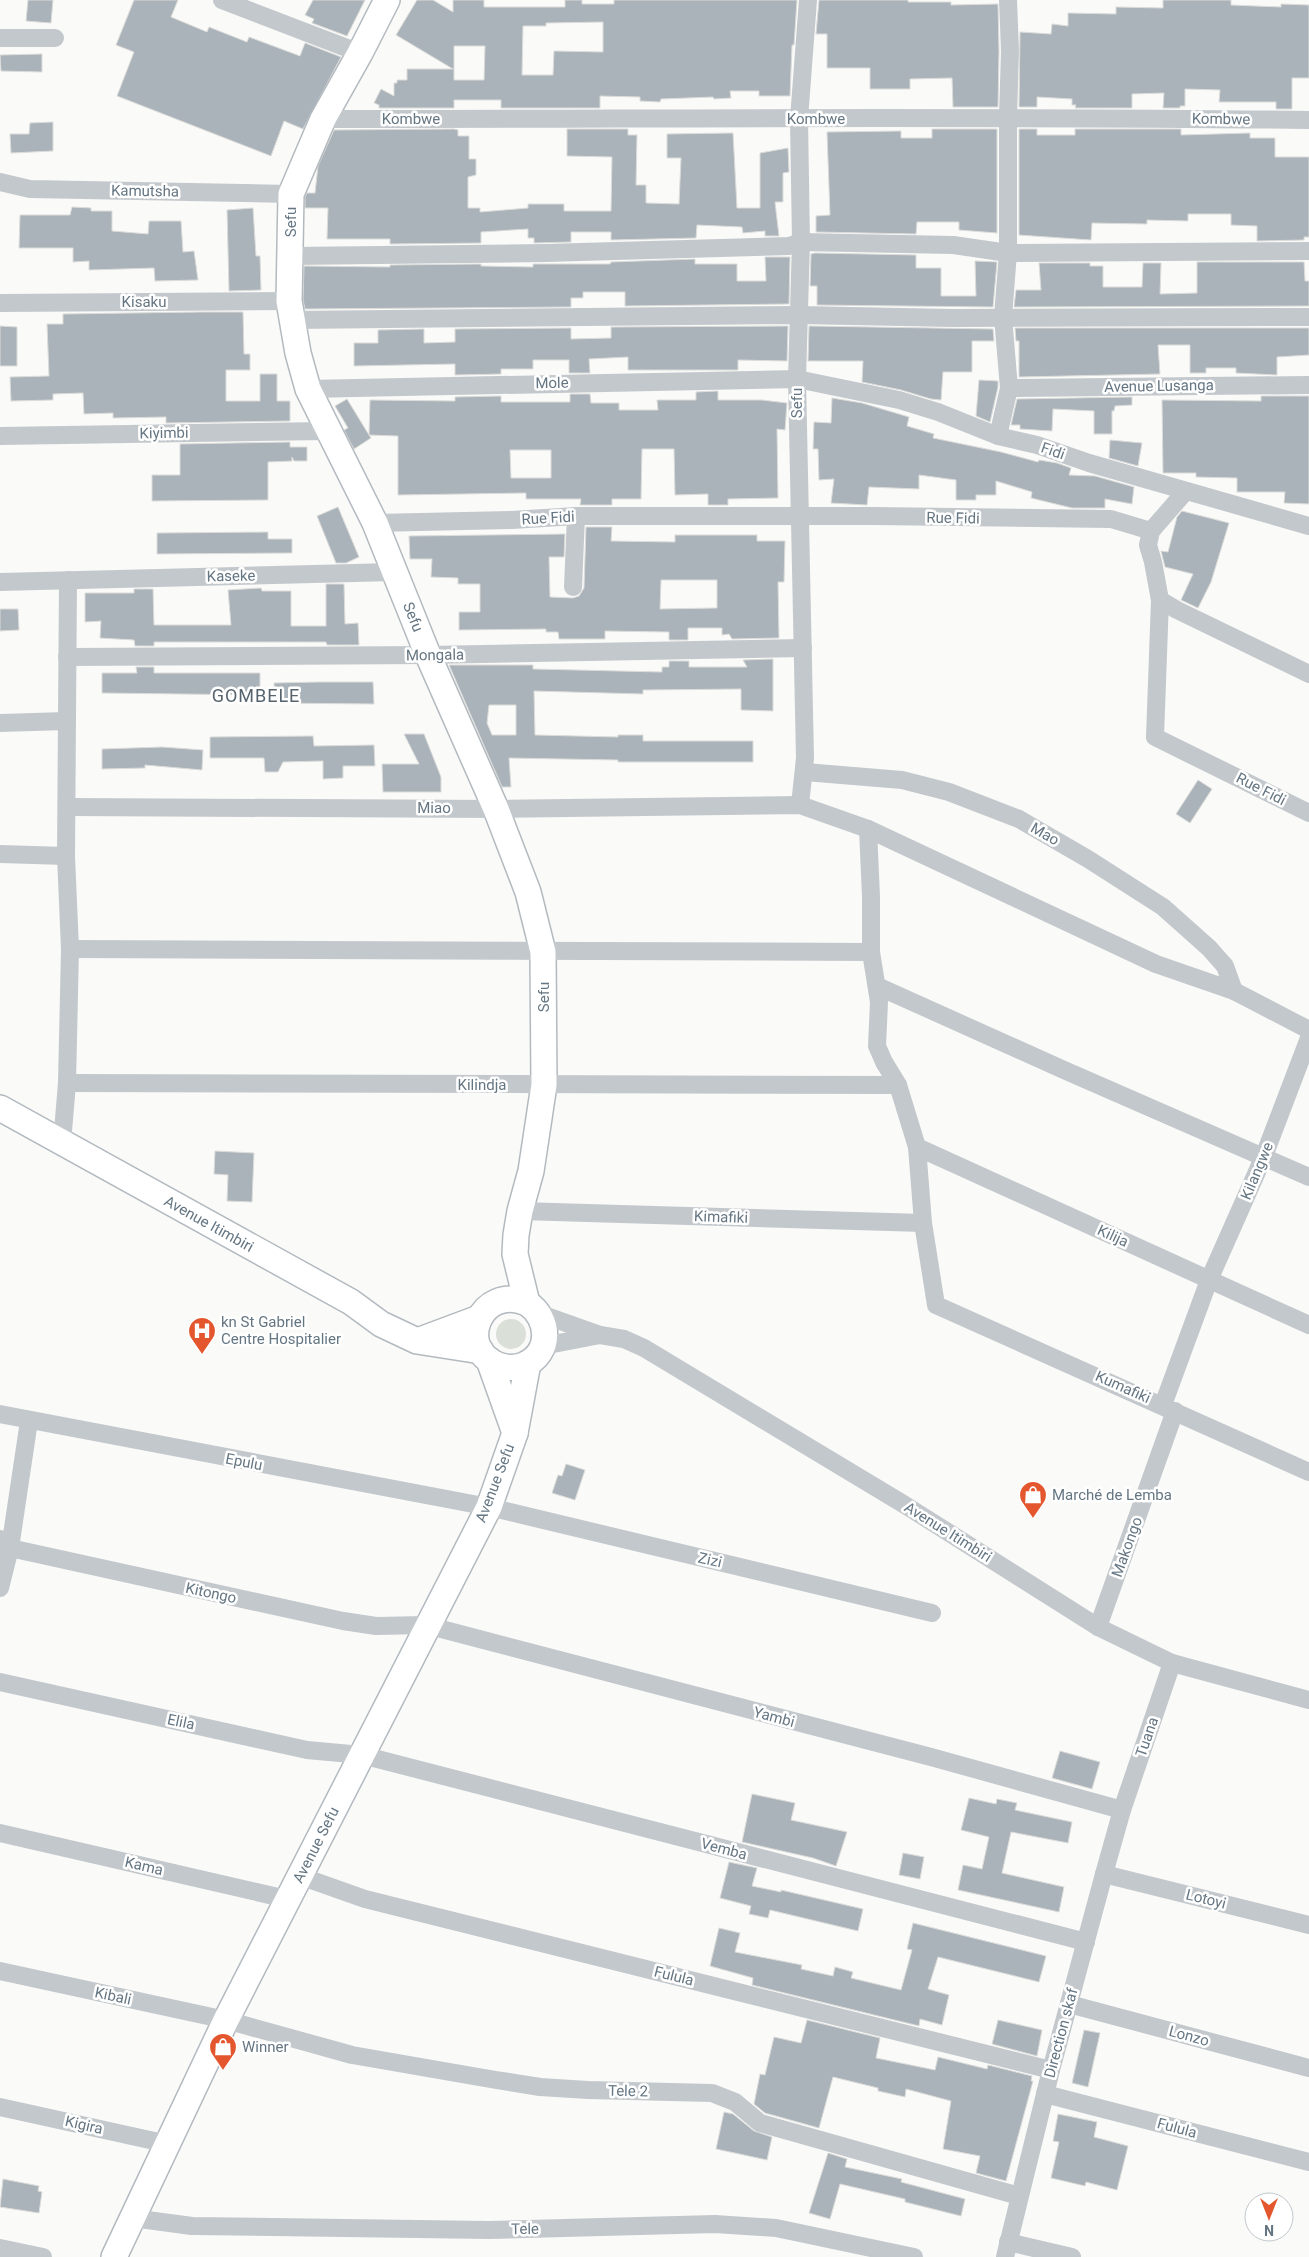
<svg xmlns="http://www.w3.org/2000/svg" width="1309" height="2257" font-family="Roboto,sans-serif">
	<style>
		.green { fill: #dadfd7 }
		.building { fill: #aab3b9; stroke: #dcdcda; fill-rule: evenodd }
		.lines { fill: none; stroke-linecap: round; stroke-linejoin: round }
		.secondary-casing { stroke: #b3babf; stroke-width: 28 }
		.street { stroke: #c3c8cc; stroke-width: 18 }
		.secondary { stroke: #fff; stroke-width: 25 }
		.labels { text-anchor: middle; dominant-baseline: central; stroke-width: 5; stroke-linejoin: round; paint-order: stroke }
		.street-label { font-size: 15px; fill: #657683; stroke: #fff }
		.poi-label { font-size: 15px; fill: #657683; stroke: #fff; text-anchor: start }
		.quarter-label { font-size: 18px; letter-spacing: 1px; fill: #57646e; stroke: #fff }
	</style>
	<rect width="100%" height="100%" fill="#fafaf8"/>
	<circle class="green" cx="511" cy="1334" r="15"/>
	<g class="building">
		<polygon points="28,0 53,0 51,23 26,21"/>
		<polygon points="134,0 178,0 171,17 207,32 209,27 247,42 249,37 300,56 305,43 341,57 303,129 284,121 271,156 117,96 134,52 116,45"/>
		<polygon points="313,0 365,0 347,36 312,23 314,19 305,15"/>
		<path d="M417,0h16l20,12v-12h31v7h81v-7h17v4h32v-4h183l-3,45h-2l-2,51h-31v-5h-29l1,7 -17,1 -1,-2 -52,2 -1,3 -20,-1v-4l-40,-1v12h-99v-8h-47v8h-75v-3l-5,-2 7,-14 13,7v-13h3v-3h10v-11h46l-57,-34zM603,22v30l-49,-1 -1,24h-31l1,-49h23v-3zM454,46h31l-1,34h-30z"/>
		<polygon points="819,0 908,0 908,2 951,2 951,5 998,4 999,51 998,107 953,107 952,78 910,79 910,89 870,89 870,68 827,68 827,34 816,34"/>
		<polygon points="1163,0 1231,0 1231,5 1281,7 1281,4 1309,5 1309,78 1292,78 1292,109 1276,109 1276,102 1219,102 1220,90 1185,89 1185,106 1180,106 1180,108 1163,108 1164,93 1132,94 1132,108 1075,108 1076,105 1072,105 1072,99 1037,97 1037,107 1019,107 1020,32 1051,34 1052,24 1068,26 1068,13 1116,14 1116,7 1163,8"/>
		<polygon points="42,54 42,72 1,71 0,55"/>
		<polygon points="53,122 53,151 11,153 10,134 29,134 30,123"/>
		<polygon points="454,129 458,130 458,136 469,136 469,159 476,159 476,175 468,177 468,208 480,208 480,212 528,208 528,204 564,204 564,211 611,211 612,157 567,156 567,129 628,129 628,135 637,135 636,185 646,185 646,203 679,204 681,158 667,158 667,134 733,133 737,208 760,208 760,153 788,148 789,172 783,173 783,202 775,202 779,236 765,236 765,231 743,233 742,227 697,225 696,238 611,240 611,232 571,232 571,242 534,243 534,238 528,238 528,229 481,232 481,243 390,244 390,239 327,239 328,208 305,208 305,197 307,193 315,193 318,166 334,130"/>
		<polygon points="932,129 997,129 997,233 959,230 959,222 917,222 916,234 816,232 816,216 830,215 827,132 901,131 901,138 932,138"/>
		<polygon points="1019,129 1037,129 1037,135 1075,135 1075,129 1181,129 1181,135 1250,133 1250,138 1275,138 1275,157 1309,157 1309,237 1304,237 1304,240 1257,241 1257,226 1231,225 1231,214 1188,214 1188,221 1147,220 1147,224 1092,223 1091,240 1019,235"/>
		<polygon points="72,207 91,208 91,211 112,211 112,231 148,234 149,221 181,221 183,252 194,251 198,280 155,281 154,268 89,270 89,261 73,262 73,248 19,248 20,215 70,215"/>
		<polygon points="253,208 256,256 260,256 261,290 229,291 227,210"/>
		<polygon points="815,253 916,255 916,268 941,268 941,296 976,296 975,261 997,262 993,307 817,305 817,286 810,286 811,254"/>
		<polygon points="765,257 790,257 789,304 625,306 625,292 583,292 583,298 571,298 571,307 305,309 303,300 304,266 390,267 390,265 481,264 481,266 533,267 533,264 610,264 611,262 695,259 695,264 737,264 737,281 766,281"/>
		<polygon points="1197,262 1304,262 1305,281 1309,281 1309,306 1014,307 1016,290 1041,290 1039,263 1090,263 1090,266 1103,266 1103,287 1142,287 1143,263 1161,263 1160,294 1197,293"/>
		<polygon points="200,312 243,312 244,354 250,354 250,370 226,370 226,401 260,401 260,374 277,374 277,401 290,401 290,421 166,423 166,417 113,418 113,413 84,414 83,393 53,394 53,400 11,401 10,377 49,376 47,324 63,324 63,314"/>
		<polygon points="0,326 17,327 17,366 0,366"/>
		<polygon points="788,326 787,361 738,360 738,370 628,370 628,357 589,359 590,373 569,373 569,360 533,360 533,369 501,369 501,374 455,375 455,364 354,366 354,343 378,343 378,330 424,329 424,343 455,342 455,329 571,328 571,339 611,338 611,327"/>
		<polygon points="809,326 993,329 994,341 972,341 972,372 943,372 941,400 931,399 901,390 862,382 863,361 808,361"/>
		<polygon points="1015,328 1309,328 1309,355 1277,357 1277,375 1236,373 1236,368 1206,368 1206,373 1190,373 1190,345 1158,345 1160,374 1019,377 1019,341 1016,341"/>
		<polygon points="979,380 998,381 998,387 990,422 976,416"/>
		<path d="M718,391v9h44l25,3 -2,27 -8,-1 1,69 -50,1v6h-20v-11l-33,1 -1,-46h-32l-1,50h-29v6h-32l1,-6h-55v-6l-128,2v-59l-29,-1 2,3 -17,11 -10,-19 4,-2 -13,-22 12,-7 22,36 1,-35 85,1v-4l46,-1v6h69v-8h20l1,9h28v7h39l-1,-10h39v-8zM510,450h41v28h-40z"/>
		<polygon points="1261,396 1309,396 1309,504 1284,503 1285,492 1237,492 1237,478 1196,477 1196,473 1163,473 1162,400 1261,401"/>
		<polygon points="1132,397 1132,405 1115,406 1114,411 1112,411 1112,434 1094,434 1094,411 1053,409 1052,431 1020,429 1020,425 1011,425 1017,399"/>
		<polygon points="832,398 862,403 909,417 907,426 934,434 933,438 1001,452 1038,462 1039,460 1057,463 1071,468 1069,475 1095,476 1134,487 1132,504 1105,499 1105,508 1072,508 1031,498 1032,492 996,481 996,495 976,495 976,500 956,500 956,480 919,475 919,489 869,487 867,505 831,503 834,479 819,480 818,449 813,449 814,422 831,423"/>
		<polygon points="1110,440 1142,443 1138,466 1109,458"/>
		<polygon points="290,442 290,447 307,447 307,461 294,461 292,457 292,461 268,462 268,500 152,501 152,475 180,475 180,444"/>
		<polygon points="338,507 359,557 346,563 336,563 317,516"/>
		<polygon points="1182,511 1229,523 1211,582 1198,608 1181,600 1193,574 1165,567 1161,551 1168,552 1177,517"/>
		<path d="M586,527h26l-1,14 64,1v-7h82v6h28l-1,41h-6l1,56 -47,1 -3,-5 -7,1v-7h-34v12h-19v-8l-64,-1v8h-46l-1,-7h-12v-3l-87,1v-18h21v-28h-22v-6l-27,-1 1,-18h-22l-1,-23 156,-2 -1,23h-15l1,40 23,1 6,-2 5,-8zM661,580h56v28l-57,1z"/>
		<polygon points="268,532 268,539 292,539 292,553 157,554 157,533"/>
		<polygon points="326,584 344,584 345,624 358,623 359,645 327,645 326,642 154,642 154,646 135,646 134,640 100,638 101,621 85,622 85,593 134,593 134,589 153,589 154,625 231,625 228,590 261,588 262,591 291,591 291,626 326,626"/>
		<polygon points="0,609 18,609 19,630 0,631"/>
		<path d="M773,659v52l-32,-1v-21l-98,1v4l-109,-3 1,44 83,2v-2h25v6h110v21h-135v-2l-109,-2 2,29h-9l-53,-122h84v4l129,3v-5h7v-6h20v6h58l-4,-7zM489,705h27v30h-24l-5,-12z"/>
		<polygon points="136,667 154,667 154,673 260,673 260,695 102,693 102,673 137,673"/>
		<polygon points="318,682 373,682 374,704 275,703 274,683"/>
		<polygon points="404,734 424,734 441,777 441,792 383,792 382,764 419,764"/>
		<polygon points="313,736 314,746 374,745 375,766 343,766 343,778 323,779 323,761 283,762 278,772 265,772 264,758 210,758 210,737"/>
		<polygon points="162,747 203,750 202,770 145,765 145,768 102,769 102,749"/>
		<polygon points="1198,780 1212,789 1190,823 1176,814"/>
		<polygon points="215,1151 254,1153 252,1202 227,1201 228,1175 214,1174"/>
		<polygon points="566,1464 585,1470 575,1500 552,1493 558,1475 562,1476"/>
		<polygon points="1060,1751 1100,1762 1092,1789 1052,1778"/>
		<polygon points="752,1794 795,1803 791,1820 847,1832 836,1866 813,1858 742,1842"/>
		<polygon points="969,1798 996,1804 997,1799 1017,1803 1015,1810 1072,1822 1068,1843 1011,1832 1002,1873 1064,1887 1059,1912 958,1890 963,1865 982,1869 989,1837 961,1830"/>
		<polygon points="903,1853 924,1857 920,1879 899,1875"/>
		<polygon points="729,1862 757,1868 752,1886 781,1892 781,1890 863,1909 858,1931 770,1910 768,1918 749,1914 751,1906 720,1898"/>
		<polygon points="913,1923 1046,1956 1039,1982 938,1957 928,1989 949,1995 942,2025 920,2019 919,2026 752,1985 753,1978 710,1966 719,1928 740,1933 735,1952 802,1965 801,1969 833,1976 835,1967 853,1972 851,1978 901,1990 912,1950 907,1949"/>
		<polygon points="807,2020 880,2038 876,2058 935,2070 938,2057 987,2069 988,2065 1032,2076 1031,2081 1033,2081 1006,2181 976,2173 980,2156 943,2149 951,2101 906,2089 905,2097 878,2091 878,2088 833,2077 819,2128 765,2113 754,2104 760,2074 765,2075 774,2037 801,2043"/>
		<polygon points="998,2020 1042,2030 1037,2056 992,2044"/>
		<polygon points="1084,2030 1100,2033 1088,2087 1072,2083"/>
		<polygon points="724,2112 733,2114 754,2131 772,2137 767,2160 716,2149"/>
		<polygon points="1058,2114 1097,2122 1094,2137 1128,2146 1117,2190 1086,2182 1085,2186 1051,2178 1059,2142 1053,2141"/>
		<polygon points="828,2153 847,2159 845,2167 902,2179 901,2182 965,2199 961,2216 905,2202 905,2199 840,2184 830,2219 809,2213"/>
		<polygon points="3,2179 39,2186 38,2191 42,2192 39,2213 0,2207"/>
	</g>
	<g class="lines">
		<defs>
			<g id="secondary">
				<path d="M387,0l-27,53 -37,66 -32,75 -2,107 9,52 10,36 67,134 53,132 68,154 32,83 15,60 1,133 -13,86 -11,40 -4,24 -1,19 12,49c23,15 25,50 -3,62 -8,3 -18,3 -26,0 -44,-17 -17,-82 29,-62"/>
				<polyline points="0,1108 351,1302 381,1324 417,1341 481,1351"/>
				<polyline points="420,1340 479,1318"/>
				<polyline points="489,1360 515,1433"/>
				<polyline points="114,2257 226,2020 489,1507 515,1433 528,1363"/>
			</g>
		</defs>
		<use href="#secondary" class="secondary-casing"/>
		<g class="street">
			<polyline points="222,0 360,53"/>
			<polyline points="0,38 55,38"/>
			<path d="M323,119c329,0 657,-3 986,1"/>
			<polyline points="0,182 30,189 291,194"/>
			<polyline points="291,256 546,253 789,246 801,242 953,245 1008,253 1309,251"/>
			<polyline points="0,303 289,301"/>
			<polyline points="291,320 799,315 953,318 1309,317"/>
			<polyline points="1009,388 1309,385"/>
			<polyline points="308,389 797,379 899,400 938,412 998,436 1037,445 1089,463 1309,526"/>
			<polyline points="0,436 327,431"/>
			<polyline points="998,436 1009,388 1003,317 1008,253 1008,117 1010,51 1008,0"/>
			<polyline points="375,523 512,520 576,516 873,516 1111,519 1151,531 1148,545 1153,562 1160,600 1155,737 1309,813"/>
			<polyline points="1151,531 1185,492"/>
			<polyline points="0,582 394,572"/>
			<polyline points="573,587 576,516"/>
			<polyline points="1160,600 1177,610 1309,674"/>
			<polyline points="67,657 428,655 803,648"/>
			<polyline points="0,723 66,721"/>
			<polyline points="805,772 902,780 949,792 1019,819 1088,859 1163,907 1209,948 1225,966 1234,991"/>
			<polyline points="800,805 805,758 797,379 801,242 799,119 808,0"/>
			<polyline points="68,807 496,809 800,805 868,829 1156,964 1234,991 1309,1030"/>
			<polyline points="868,829 871,897 871,952 879,1002 877,1046 884,1062 898,1085 917,1147 923,1223 936,1305 1309,1472"/>
			<polyline points="0,854 66,856"/>
			<polyline points="70,949 871,952"/>
			<polyline points="877,986 1064,1070 1309,1177"/>
			<polyline points="67,1083 898,1085"/>
			<polyline points="62,1143 67,1083 70,949 66,856 68,580"/>
			<polyline points="917,1147 1309,1325"/>
			<polyline points="520,1211 923,1223"/>
			<polyline points="538,1313 600,1335 624,1339 644,1348 905,1505 1098,1627 1172,1663 1309,1700"/>
			<polyline points="543,1346 600,1335"/>
			<polyline points="1163,1405 1209,1280 1264,1156 1309,1038"/>
			<polyline points="0,1414 489,1507 932,1613"/>
			<polyline points="0,1539 10,1548 343,1621 376,1626 426,1625 931,1757 1122,1810"/>
			<polyline points="0,1588 10,1548 29,1421"/>
			<polyline points="1098,1627 1175,1411"/>
			<polyline points="0,1682 307,1750 362,1755 1086,1942"/>
			<polyline points="0,1833 287,1899"/>
			<polyline points="1104,1874 1309,1925"/>
			<polyline points="300,1876 365,1899 1051,2070"/>
			<polyline points="0,1971 226,2020 352,2055 496,2080 540,2087 588,2090 712,2093 735,2102 760,2123 1019,2196"/>
			<polyline points="1069,2004 1309,2068"/>
			<polyline points="1045,2094 1309,2162"/>
			<polyline points="0,2107 168,2144"/>
			<polyline points="132,2218 192,2226 489,2230 715,2224 776,2228 914,2257"/>
			<polyline points="1008,2242 1072,2257"/>
			<polyline points="0,2248 43,2257"/>
			<polyline points="1005,2257 1051,2070 1104,1874 1122,1810 1172,1663"/>
		</g>
		<use href="#secondary" class="secondary"/>
	</g>
	<defs>
		<symbol id="hospital-pin" viewBox="-11 -11 22 30"><path d="M0 17L-7.5 6A9.5 9.5 0 1 1 7.5 6Z" fill="#e4572e" stroke="#fff"/><path d="M-5-5h3v3.5h4V-5h3V5h-3V1.5h-4V5h-3Z" fill="#fff"/></symbol>
		<symbol id="shop-pin" viewBox="-11 -11 22 30"><path d="M0 17L-7.5 6A9.5 9.5 0 1 1 7.5 6Z" fill="#e4572e" stroke="#fff"/><path d="M-5-2.5h2.3a2.7 3.5 0 0 1 5.4 0H5L5.5 6h-11ZM-1.5-2.5h3a1.5 2.3 0 0 0-3 0Z" fill="#fff"/></symbol>
	</defs>
	<g fill-rule="evenodd">
		<use href="#hospital-pin" x="186" y="1315" width="32" height="43"/>
		<use href="#shop-pin" x="1017" y="1479" width="32" height="43"/>
		<use href="#shop-pin" x="207" y="2031" width="32" height="43"/>
	</g>
	<g class="labels">
		<g class="street-label">
			<text x="411" y="119">Kombwe</text>
			<text x="816" y="119">Kombwe</text>
			<text transform="translate(1221 119) rotate(1)">Kombwe</text>
			<text transform="translate(145 191) rotate(1)">Kamutsha</text>
			<text transform="translate(291 222) rotate(-90)">Sefu</text>
			<text x="144" y="302">Kisaku</text>
			<text transform="translate(552 383) rotate(-1)">Mole</text>
			<text transform="translate(1159 386) rotate(-1)">Avenue Lusanga</text>
			<text transform="translate(797 403) rotate(-90)">Sefu</text>
			<text transform="translate(164 433) rotate(-1)">Kiyimbi</text>
			<text transform="translate(1053 451) rotate(19)">Fidi</text>
			<text transform="translate(548 518) rotate(-3)">Rue Fidi</text>
			<text transform="translate(953 518) rotate(1)">Rue Fidi</text>
			<text transform="translate(231 576) rotate(-1)">Kaseke</text>
			<text transform="translate(413 617) rotate(68)">Sefu</text>
			<text transform="translate(435 655) rotate(-1)">Mongala</text>
			<text transform="translate(1261 789) rotate(27)">Rue Fidi</text>
			<text x="434" y="808">Miao</text>
			<text transform="translate(1045 834) rotate(30)">Mao</text>
			<text transform="translate(544 997) rotate(-90)">Sefu</text>
			<text x="482" y="1085">Kilindja</text>
			<text transform="translate(1257 1171) rotate(-67)">Kilangwe</text>
			<text transform="translate(721 1217) rotate(2)">Kimafiki</text>
			<text transform="translate(209 1224) rotate(29)">Avenue Itimbiri</text>
			<text transform="translate(1113 1236) rotate(25)">Kilija</text>
			<text transform="translate(1123 1387) rotate(24)">Kumafiki</text>
			<text transform="translate(244 1462) rotate(11)">Epulu</text>
			<text transform="translate(495 1483) rotate(-69)">Avenue Sefu</text>
			<text transform="translate(948 1532) rotate(32)">Avenue Itimbiri</text>
			<text transform="translate(1127 1547) rotate(-70)">Makongo</text>
			<text transform="translate(710 1560) rotate(13)">Zizi</text>
			<text transform="translate(211 1593) rotate(12)">Kitongo</text>
			<text transform="translate(774 1717) rotate(15)">Yambi</text>
			<text transform="translate(181 1722) rotate(12)">Elila</text>
			<text transform="translate(1147 1737) rotate(-71)">Tuana</text>
			<text transform="translate(316 1845) rotate(-63)">Avenue Sefu</text>
			<text transform="translate(724 1849) rotate(15)">Vemba</text>
			<text transform="translate(144 1866) rotate(13)">Kama</text>
			<text transform="translate(1206 1899) rotate(14)">Lotoyi</text>
			<text transform="translate(674 1976) rotate(14)">Fulula</text>
			<text transform="translate(113 1996) rotate(12)">Kibali</text>
			<text transform="translate(1061 2033) rotate(-75)">Direction skaf</text>
			<text transform="translate(1189 2036) rotate(15)">Lonzo</text>
			<text transform="translate(628 2091) rotate(1)">Tele 2</text>
			<text transform="translate(84 2125) rotate(13)">Kigira</text>
			<text transform="translate(1177 2128) rotate(15)">Fulula</text>
			<text transform="translate(525 2229) rotate(-1)">Tele</text>
		</g>
		<g class="poi-label">
			<text x="221" y="1322">kn St Gabriel<tspan x="221" dy="17">Centre Hospitalier</tspan></text>
			<text x="1052" y="1495">Marché de Lemba</text>
			<text x="242" y="2047">Winner</text>
		</g>
		<g class="quarter-label">
			<text x="256" y="695">GOMBELE</text>
		</g>
	</g>
	<g transform="translate(1269 2217) rotate(180)"><circle r="24" fill="#ffffff" stroke="#c1c8cd"/>
	<path d="M0-4L9 19L0 12L-9 19Z" fill="#e4572e"/>
	<text y="-8" font-size="14" font-weight="bold" text-anchor="middle" fill="#657683">N</text>
	</g>
</svg>
